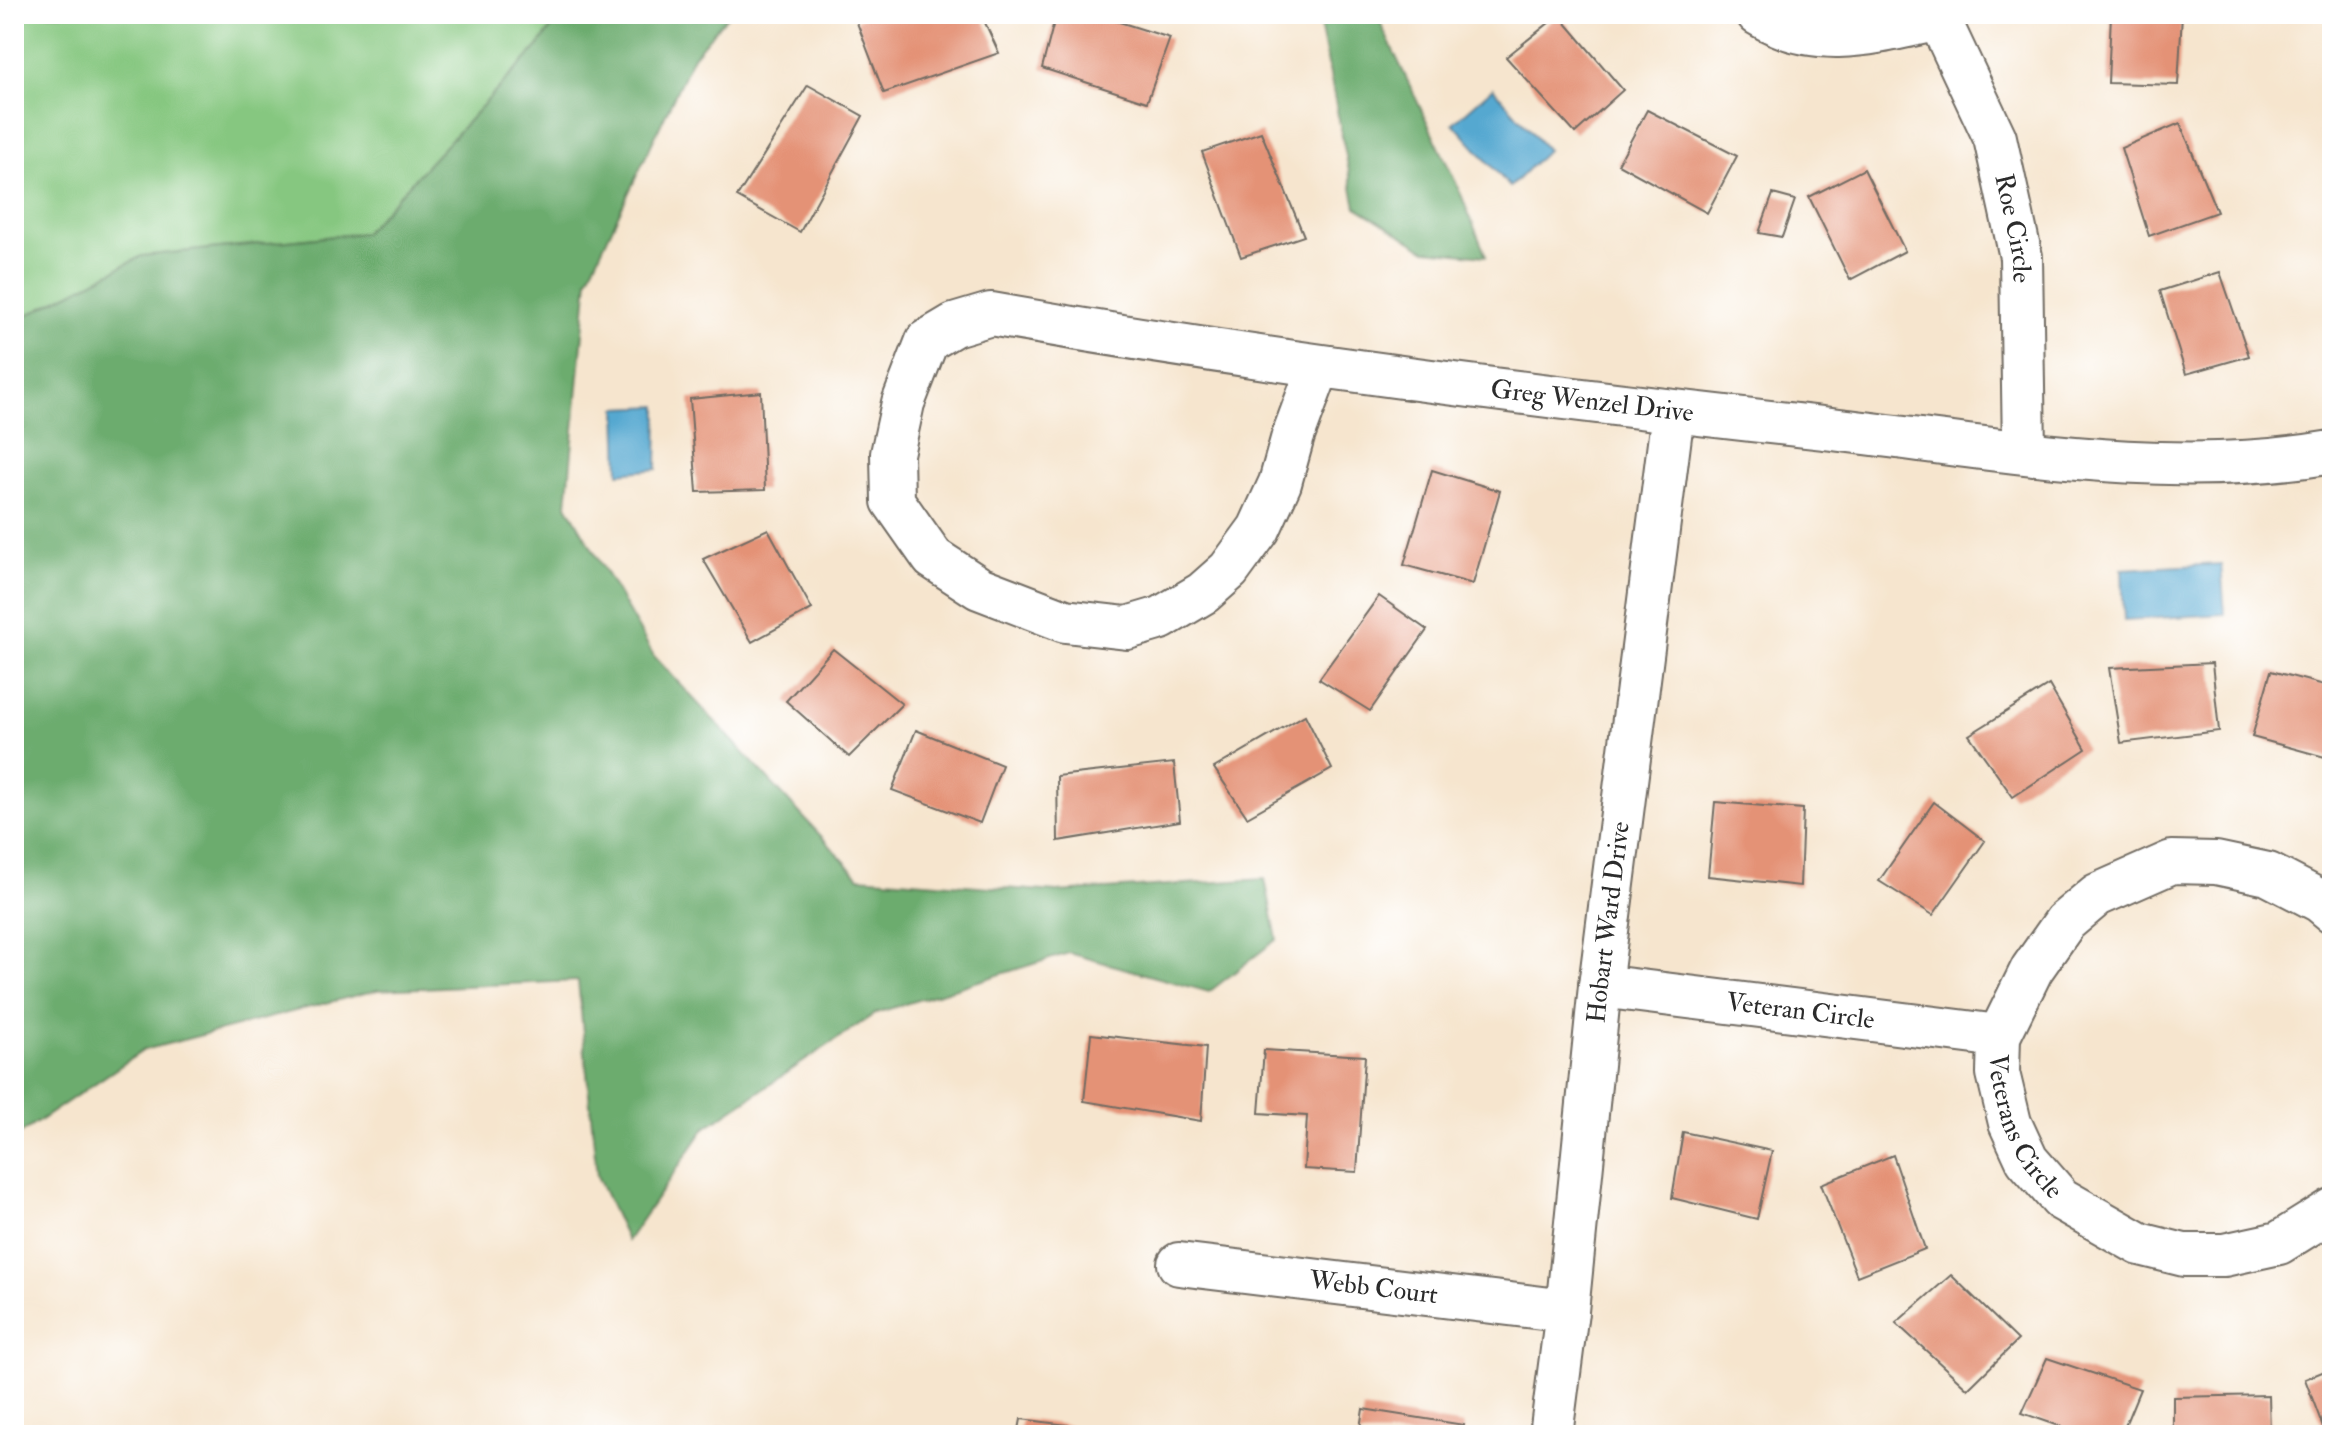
<svg xmlns="http://www.w3.org/2000/svg" width="2346" height="1449" font-family="'IM FELL Double Pica',serif">
	<style>
		.green { fill: #86c780; stroke: #587956; stroke-width: 2 }
		.forest { fill: #6cac6e; stroke: #4c6c4c; stroke-width: 2 }
		.water { fill: #55a8d0; stroke: #406a7e; stroke-width: 2 }
		.building { fill: #e49276 }
		.lines { fill: none; stroke-linecap: round; stroke-linejoin: round }
		.street-casing { stroke: #726c64; stroke-width: 46 }
		.street { stroke: #fff; stroke-width: 42 }
		.labels { text-anchor: middle; dominant-baseline: central; stroke-width: 6; stroke-linejoin: round; paint-order: stroke }
		.street-label { font-size: 26px; fill: #2b2b2b; stroke: #fff }
	</style>
	<rect width="100%" height="100%" fill="#fff"/>
	<filter id="ink" filterUnits="userSpaceOnUse"><feTurbulence type="fractalNoise" baseFrequency=".0125" numOctaves="2"/><feDisplacementMap in="SourceGraphic" scale="16" xChannelSelector="R" yChannelSelector="G"/><feConvolveMatrix kernelMatrix="1 2 1 2 8 2 1 2 1" color-interpolation-filters="sRGB"/></filter>
	<filter id="wash" filterUnits="userSpaceOnUse"><feTurbulence type="fractalNoise" baseFrequency=".006" numOctaves="4" result="noise"/><feDisplacementMap in="SourceGraphic" scale="32" xChannelSelector="R" yChannelSelector="G"/><feGaussianBlur stdDeviation="1.8" result="paint"/><feColorMatrix in="noise" values="0 0 0 0 0 0 0 0 0 0 0 0 0 0 0 0 0 1.4 0 .05"/><feComposite in="paint" operator="in"/></filter>
	<g filter="url(#wash)">
		<rect width="100%" height="100%" fill="#f6e5ce"/>
		<polygon class="green" points="14,14 561,14 540,44 364,233 142,256 14,322"/>
		<g class="forest">
			<polygon points="561,14 729,14 693,56 588,279 567,505 654,656 859,877 1057,892 1265,879 1277,939 1209,992 1069,953 876,1013 705,1128 627,1241 597,1176 578,981 377,990 144,1050 14,1138 14,322 142,256 364,233 540,44"/>
			<polygon points="1305,14 1379,14 1382,27 1458,187 1486,256 1426,250 1356,207 1320,24"/>
		</g>
		<g class="water">
			<polygon points="1493,88 1547,150 1510,187 1453,123"/>
			<polygon points="658,406 657,469 619,473 617,408"/>
			<polygon points="2221,564 2225,614 2124,620 2122,569"/>
		</g>
		<g id="blocks">
			<g class="building">
				<polygon points="872,14 981,14 999,53 884,93 856,20"/>
				<polygon points="1056,14 1094,14 1170,38 1147,102 1042,68"/>
				<polygon points="2111,14 2182,14 2178,85 2108,83"/>
				<polygon points="1559,15 1623,90 1575,133 1506,57"/>
				<polygon points="808,85 863,116 800,232 737,197"/>
				<polygon points="1647,110 1737,156 1707,213 1618,164"/>
				<polygon points="2180,123 2217,212 2149,236 2121,148"/>
				<polygon points="1261,132 1304,236 1241,257 1202,152"/>
				<polygon points="1864,169 1905,251 1850,280 1809,197"/>
				<polygon points="1773,194 1795,200 1782,237 1759,233"/>
				<polygon points="2220,272 2249,356 2186,374 2160,291"/>
				<polygon points="761,392 765,490 697,492 690,399"/>
				<polygon points="1432,470 1500,491 1473,584 1404,565"/>
				<polygon points="768,529 812,609 752,642 703,559"/>
				<polygon points="1379,596 1427,630 1370,711 1319,679"/>
				<polygon points="833,649 902,704 849,757 786,701"/>
				<polygon points="2212,663 2219,731 2121,743 2109,668"/>
				<polygon points="2271,671 2332,687 2332,759 2252,737"/>
				<polygon points="2049,685 2086,749 2013,797 1969,735"/>
				<polygon points="1305,715 1332,769 1247,817 1214,768"/>
				<polygon points="916,730 1002,765 980,823 892,790"/>
				<polygon points="1174,763 1180,821 1058,841 1057,776"/>
				<polygon points="1715,802 1803,809 1800,886 1708,876"/>
				<polygon points="1934,802 1985,841 1933,915 1879,881"/>
				<polygon points="1091,1034 1206,1047 1201,1121 1084,1101"/>
				<polygon points="1264,1050 1365,1056 1357,1172 1304,1169 1307,1116 1259,1113"/>
				<polygon points="1683,1132 1772,1151 1757,1219 1672,1198"/>
				<polygon points="1893,1155 1925,1249 1857,1276 1821,1184"/>
				<polygon points="1951,1275 2018,1340 1968,1389 1896,1323"/>
				<polygon points="2047,1358 2140,1389 2121,1435 2068,1435 2071,1430 2022,1413"/>
				<polygon points="2332,1368 2332,1434 2326,1435 2305,1379"/>
				<polygon points="2269,1395 2270,1435 2173,1435 2173,1397"/>
				<polygon points="1363,1409 1464,1425 1462,1435 1359,1435"/>
				<polygon points="1021,1419 1127,1433 1127,1435 1018,1435"/>
				<polygon points="718,1427 771,1433 770,1435 717,1435"/>
				<polygon points="1221,1429 1259,1433 1259,1435 1220,1435"/>
			</g>
		</g>
	</g>
	<g filter="url(#ink)">
		<use href="#blocks" fill-opacity="0" stroke="#726c64" stroke-width="2"/>
		<g class="lines">
			<defs>
				<g id="street">
					<path d="M1758,14c59,37 117,19 181,5l4,-5"/>
					<path id="s1" d="M1939,19l56,119 26,119 3,194"/>
					<path id="s2" d="M1319,366l-26,70 -13,47 -21,46 -30,41 -26,23 -42,25 -34,10 -62,-7 -86,-33 -46,-30 -40,-57 -1,-47 11,-51 24,-62 27,-16 37,-11c279,49 560,84 841,115 165,19 335,52 500,23"/>
					<path id="s3" d="M2332,911l-12,-10 -52,-27 -52,-11 -44,-1 -75,33 -32,27 -33,47 -33,67 -1,37 12,50 17,37 34,39 79,45 44,11h40l55,-12 53,-33"/>
					<path id="s4" d="M1600,986l399,50"/>
					<path id="s5" d="M1179,1264l388,47"/>
					<path id="s6" d="M1551,1435l16,-124 33,-325 73,-574"/>
				</g>
			</defs>
			<use href="#street" class="street-casing"/>
			<use href="#street" class="street"/>
		</g>
	</g>
	<g class="labels">
		<g class="street-label">
			<text stroke="none"><textPath href="#s1" startOffset="224">Roe Circle</textPath></text>
			<text stroke="none"><textPath href="#s2" startOffset="1466">Greg Wenzel Drive</textPath></text>
			<text stroke="none"><textPath href="#s6" startOffset="516">Hobart Ward Drive</textPath></text>
			<text stroke="none"><textPath href="#s4" startOffset="202">Veteran Circle</textPath></text>
			<text stroke="none"><textPath href="#s3" startOffset="524">Veterans Circle</textPath></text>
			<text stroke="none"><textPath href="#s5" startOffset="196">Webb Court</textPath></text>
		</g>
	</g>
	<rect width="2346" height="1449" fill="none" stroke="#fff" stroke-width="48"/>
</svg>
